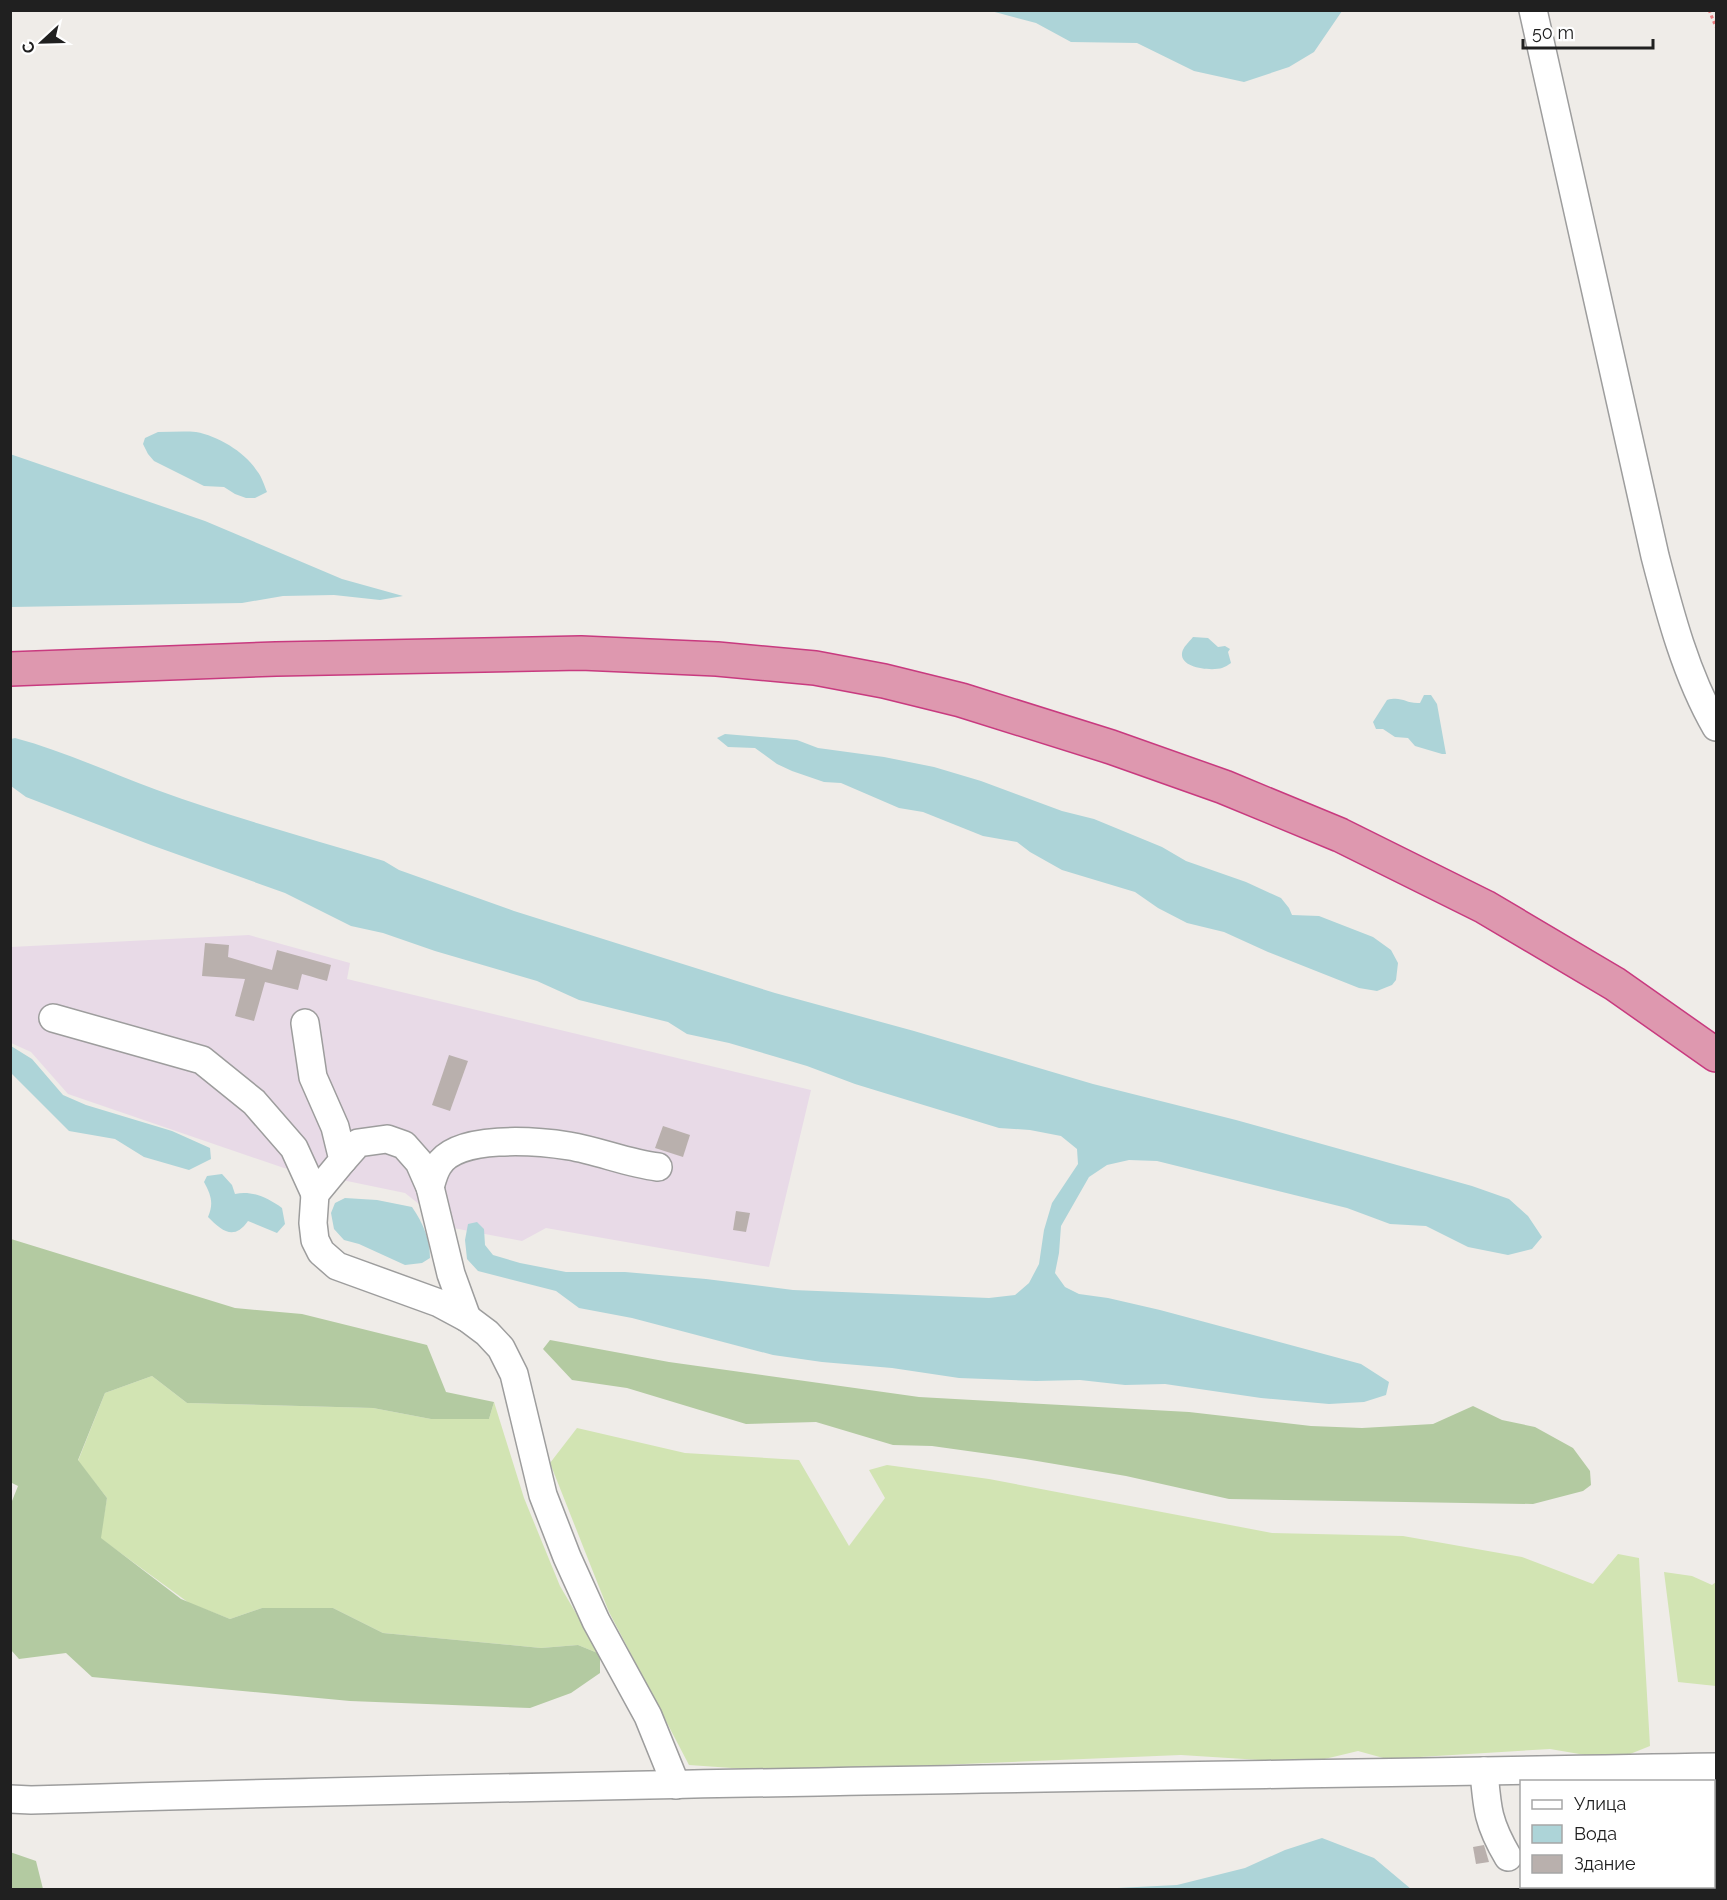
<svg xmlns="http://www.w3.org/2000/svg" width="1727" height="1900" font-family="Raleway,sans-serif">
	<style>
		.industrial { fill: #e8dae7 }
		.grass { fill: #d2e4b3 }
		.forest { fill: #b3caa1 }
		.water { fill: #add4d8 }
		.building { fill: #b9b0ad }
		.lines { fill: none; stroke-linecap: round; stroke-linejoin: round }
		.minor-casing { stroke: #9d9d9d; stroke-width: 30 }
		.highway-casing { stroke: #c83a7f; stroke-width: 36 }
		.path { stroke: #eb7d81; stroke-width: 3; stroke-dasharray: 3 3; stroke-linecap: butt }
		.minor { stroke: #fff; stroke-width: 27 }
		.highway { stroke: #de98af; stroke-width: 33 }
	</style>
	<rect width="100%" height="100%" fill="#efece8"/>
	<polygon class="industrial" points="249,935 350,963 347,979 811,1090 769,1267 546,1228 522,1241 448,1227 405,1193 284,1168 68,1094 31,1052 11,1043 11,947"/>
	<g class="grass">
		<polygon points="152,1376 187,1403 373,1408 431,1419 489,1419 494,1402 524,1498 560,1586 600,1654 578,1645 541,1648 383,1633 333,1608 262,1608 230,1619 189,1603 100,1538 107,1498 78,1461 105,1393"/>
		<polygon points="577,1428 685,1453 799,1460 849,1546 885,1498 869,1470 887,1465 989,1479 1272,1533 1403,1536 1522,1557 1593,1584 1618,1554 1639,1558 1650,1746 1615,1760 1550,1749 1387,1759 1358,1751 1308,1763 1181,1755 867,1768 802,1773 689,1765 609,1612 550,1463"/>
		<polygon points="1664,1572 1692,1576 1712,1585 1716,1582 1716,1686 1678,1682"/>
	</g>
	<g class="forest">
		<polygon points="11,1239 235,1308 302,1314 427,1345 446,1392 494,1402 489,1419 431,1419 373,1408 187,1403 152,1376 105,1393 78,1460 107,1498 101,1538 181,1599 230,1619 262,1608 333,1608 383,1633 541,1648 578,1645 600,1654 600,1673 571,1693 530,1708 350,1701 92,1677 66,1653 19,1659 11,1650 10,1506 18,1486 10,1482"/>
		<polygon points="550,1340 669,1362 919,1397 1189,1412 1311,1426 1362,1428 1433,1424 1473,1406 1502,1420 1535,1427 1573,1448 1590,1471 1591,1485 1583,1491 1533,1504 1229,1499 1126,1476 1025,1459 932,1446 893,1445 816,1422 746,1424 627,1388 572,1380 543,1349"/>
		<polygon points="10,1852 36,1861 43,1889 11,1889"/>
	</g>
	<g class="water">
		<polygon points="991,11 1342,10 1342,11 1314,52 1289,67 1244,82 1194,71 1137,43 1071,42 1036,23"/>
		<path d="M158,432c13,0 26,-1 38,0 22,4 49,20 61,39 5,6 7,14 10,21l-12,6h-9l-11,-4 -11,-7 -20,-1 -50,-25 -6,-7 -5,-10 2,-6z"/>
		<polygon points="10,454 205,521 342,579 403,596 380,600 334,595 283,596 242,603 11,607"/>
		<path d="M1193,637l15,1 10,9 7,-1 5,3 -2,3 3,11c-3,2 -6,4 -9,5 -9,3 -42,1 -40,-15 1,-6 7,-11 11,-16z"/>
		<path d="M1424,695h7l6,9 9,50h-4l-27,-8 -7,-8 -13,-1 -12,-8h-7l-3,-7 14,-22c16,-4 18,4 33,3z"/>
		<polygon points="725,734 797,740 818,748 884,757 934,767 981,781 1062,811 1094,819 1162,847 1186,861 1246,882 1281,898 1289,908 1292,915 1319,916 1373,937 1391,950 1398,963 1396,980 1392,985 1377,991 1359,988 1268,952 1224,932 1187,923 1158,908 1135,892 1062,870 1030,852 1017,842 983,836 923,812 899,808 841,783 824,782 792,771 777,764 755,748 728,747 717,738"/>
		<path d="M15,738c49,13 95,35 142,52 74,27 151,48 227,71l15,9 115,41 261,82 139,38 179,53 143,36 236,66 37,13 19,17 14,21 -10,12 -24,6 -40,-8 -42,-21 -36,-2 -43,-16 -190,-47 -28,-1 -22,5 -18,12 -28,49 -2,27 -4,20 10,14 14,7 29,4 52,12 201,54 28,18 -3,13 -22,7 -35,2 -68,-6 -96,-14 -40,1 -45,-5 -44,1 -77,-3 -67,-10 -70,-6 -49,-7 -141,-37 -53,-10 -23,-17 -78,-20 -11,-12 -2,-19 3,-16 9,-2 7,7 1,16 8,10 27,8 46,9h59l81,7 87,11 196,8 26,-3 14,-12 10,-19 5,-34 8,-27 26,-39 -1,-15 -16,-13 -31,-6 -31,-2 -82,-25 -62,-19 -48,-18 -78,-23 -42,-9 -19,-12 -89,-22 -42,-19 -102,-30 -52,-18 -32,-7 -66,-33 -134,-48 -125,-48 -15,-11v-47z"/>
		<polygon points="11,1046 32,1059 63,1095 86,1105 172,1131 210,1148 211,1159 189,1170 144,1157 115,1139 69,1131 11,1073"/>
		<path d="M222,1174l10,11 3,9c17,-4 33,4 47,14l3,16 -8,9 -29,-12c-14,20 -26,10 -40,-4 6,-14 3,-22 -4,-35l3,-6z"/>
		<path d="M345,1198l32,2 35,7c11,16 18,32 18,51l-8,5 -17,2 -46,-21 -15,-4 -10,-11 -3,-16 4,-10z"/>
		<polygon points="1322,1838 1374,1858 1411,1889 1097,1889 1177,1885 1245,1868 1285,1850"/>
	</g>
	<g class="building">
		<polygon points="205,943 229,945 228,957 272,970 277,950 331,965 327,981 302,974 298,990 265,982 254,1021 235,1016 245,979 202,976"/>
		<polygon points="449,1055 468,1061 450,1111 432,1105"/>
		<polygon points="663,1126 690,1135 683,1157 655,1148"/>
		<polygon points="736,1211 750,1213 746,1232 733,1230"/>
		<polygon points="1484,1845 1489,1862 1476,1864 1473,1847"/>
	</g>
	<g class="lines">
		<defs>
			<g id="minor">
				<path d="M1533,10l122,546c15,58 31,119 61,171"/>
				<polyline points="53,1018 202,1060 254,1102 294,1148 315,1194"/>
				<polyline points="305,1023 313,1077 335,1127 343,1160 315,1194 313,1223 315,1240 321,1252 337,1266 439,1303 467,1318 487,1333 501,1348 514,1374 543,1495 567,1557 596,1621 648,1716 676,1785"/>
				<polyline points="343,1160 358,1143 387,1139 404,1145 419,1162 430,1187 451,1274 467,1318"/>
				<path d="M430,1187c2,-6 4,-15 8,-21 18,-32 99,-25 131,-20 30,5 58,17 89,21"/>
				<path d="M1484,1771c3,38 4,52 24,86"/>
				<path d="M10,1799l21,1c562,-17 1124,-23 1685,-33"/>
			</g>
			<polyline id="highway" points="10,669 276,659 581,653 717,659 815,668 884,681 961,700 1111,747 1224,787 1340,835 1485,907 1615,984 1716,1055"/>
		</defs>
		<use href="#minor" class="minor-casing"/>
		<use href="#highway" class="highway-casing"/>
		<polyline class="path" points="1709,10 1716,27"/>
		<use href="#minor" class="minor"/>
		<use href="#highway" class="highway"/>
	</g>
	<rect width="1727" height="1900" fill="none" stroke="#202020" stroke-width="24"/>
	<rect x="1520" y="1780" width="195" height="108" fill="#ffffff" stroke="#a6a6a6" stroke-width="1.5"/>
	<rect x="1532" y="1800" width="30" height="9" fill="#ffffff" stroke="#a6a6a6" stroke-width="1.5"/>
	<text x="1574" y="1810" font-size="18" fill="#202020">Улица</text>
	<rect x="1532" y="1825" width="30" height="18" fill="#add4d8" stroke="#a6a6a6" stroke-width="1.5"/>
	<text x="1574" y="1840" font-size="18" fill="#202020">Вода</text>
	<rect x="1532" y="1855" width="30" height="18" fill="#b9b0ad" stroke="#a6a6a6" stroke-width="1.5"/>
	<text x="1574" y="1870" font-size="18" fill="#202020">Здание</text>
	<g transform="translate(42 42) rotate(248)" stroke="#ffffff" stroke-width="4.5" paint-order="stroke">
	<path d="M0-4.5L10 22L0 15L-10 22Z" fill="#202020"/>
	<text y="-9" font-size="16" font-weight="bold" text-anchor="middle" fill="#202020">С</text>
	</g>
	<path d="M1523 39v9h130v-9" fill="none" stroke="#202020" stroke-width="3"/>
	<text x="1532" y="39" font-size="18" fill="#202020" stroke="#ffffff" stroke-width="4.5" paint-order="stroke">50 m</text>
</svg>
